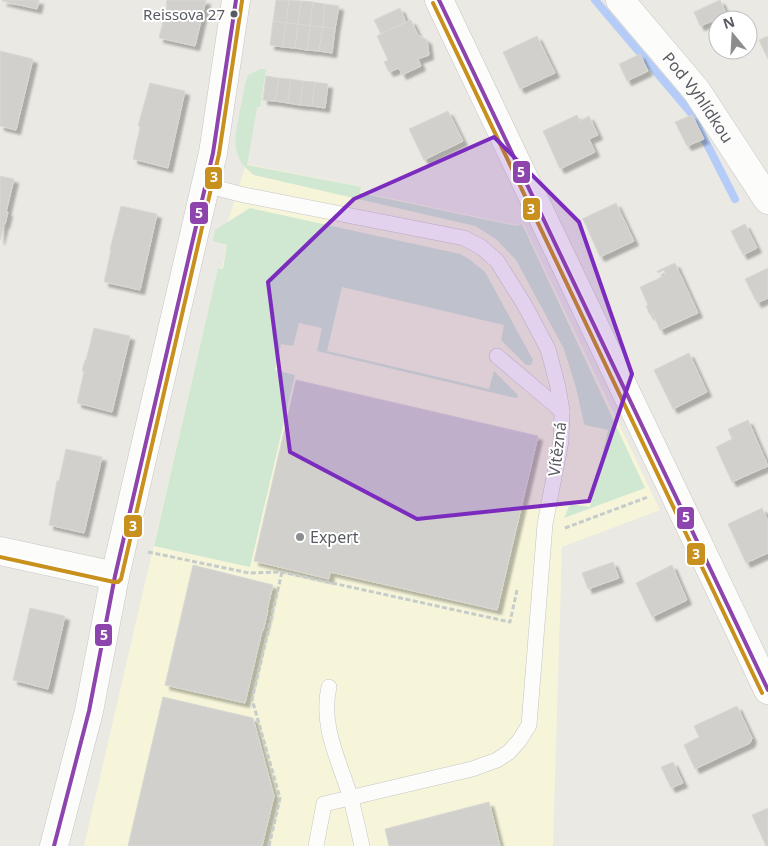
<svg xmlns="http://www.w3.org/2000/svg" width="768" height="846" font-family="'Noto Sans',sans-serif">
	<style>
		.commercial { fill: #f6f5da }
		.green { fill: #d0e7d1 }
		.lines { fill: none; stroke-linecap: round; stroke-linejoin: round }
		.stream { stroke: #b4ccf7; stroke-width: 8 }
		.building { fill: #d1d0cd; stroke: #d9d8d2; filter: url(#shadow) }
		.service-casing { stroke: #c6c5c5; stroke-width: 16 }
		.minor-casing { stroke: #c6c5c5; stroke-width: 29 }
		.path { stroke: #c6ccca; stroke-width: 3; stroke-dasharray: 5 2.5; stroke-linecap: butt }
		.service { stroke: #fcfcfb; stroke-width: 15 }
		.minor { stroke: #fcfcfb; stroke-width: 28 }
		.bus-1-casing { stroke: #fff; stroke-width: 8 }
		.bus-2-casing { stroke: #fff; stroke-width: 8 }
		.bus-1 { stroke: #8e44ad; stroke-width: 4 }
		.bus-2 { stroke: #c8901d; stroke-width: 4 }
		.marked { fill: #7b2cbf; fill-opacity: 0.2; stroke: #7b2cbf; stroke-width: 4; stroke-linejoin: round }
		.bus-dot { fill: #595b62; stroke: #fff; stroke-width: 2 }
		.poi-dot { fill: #8c8d8f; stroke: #fff; stroke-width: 2 }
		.labels { text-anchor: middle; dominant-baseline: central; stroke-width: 4; stroke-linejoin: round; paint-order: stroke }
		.bus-label { font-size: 15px; fill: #595b62; stroke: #fff; text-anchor: end }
		.street-label { font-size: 16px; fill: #595b62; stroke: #fff }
		.poi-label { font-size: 16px; fill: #595b62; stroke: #fff; text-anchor: start }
		.line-badge { stroke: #fff; stroke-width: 2 }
		.badge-label { font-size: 14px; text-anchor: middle; font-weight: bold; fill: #fff }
	</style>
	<defs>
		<filter id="shadow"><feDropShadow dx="4.5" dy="4.5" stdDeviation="1" flood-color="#0004"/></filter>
	</defs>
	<rect width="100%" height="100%" fill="#eae9e3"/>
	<polygon class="commercial" points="246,164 361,187 361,192 516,225 523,223 660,510 562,547 553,846 84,846 218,268 222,268 227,245 223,244 228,221"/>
	<g class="green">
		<path d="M260,69h6l-6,38h-3l-10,58 114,22 -1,6 156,33 6,-2 123,264 -81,30 6,-14 20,3 18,-77 -23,-5 -1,-2 -8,-35 -12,-39 -48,-89 -20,-21 -21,-13 -221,-51c-25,-18 -19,-39 -14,-65 3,-12 4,-24 8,-35z"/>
		<polygon points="250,208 460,254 469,259 485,272 533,360 531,365 526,365 501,340 504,325 342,287 327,351 489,389 494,371 517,394 518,397 515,398 317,351 322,328 299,323 293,346 281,344 275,370 295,375 250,567 154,546 218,268 223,269 227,245 213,241 215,230"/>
	</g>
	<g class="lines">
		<polyline class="stream" points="595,0 691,113 735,199"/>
	</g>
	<g class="building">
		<polygon points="3,0 39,0 37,9 2,1"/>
		<polygon points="167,0 206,0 195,46 159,38 167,6 166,5"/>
		<polygon points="276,0 289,0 286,23 273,21"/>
		<polygon points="289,0 301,1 298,24 286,23"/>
		<polygon points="720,0 727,15 700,26 694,12"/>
		<polygon points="301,1 313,2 310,26 298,24"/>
		<polygon points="313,2 325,4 323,27 310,26"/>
		<polygon points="325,4 339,6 335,29 323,27"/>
		<polygon points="400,8 406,22 381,34 374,20"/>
		<polygon points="411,20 418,35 427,40 429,55 418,59 421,66 402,75 399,68 389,72 384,62 388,60 377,36"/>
		<polygon points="273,21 286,23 283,47 270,45"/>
		<polygon points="286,23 298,24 295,48 283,47"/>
		<polygon points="298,24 310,26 307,50 295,48"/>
		<polygon points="310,26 323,27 319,51 307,50"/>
		<polygon points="323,27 335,29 332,53 319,51"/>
		<polygon points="537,36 555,73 520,89 503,52"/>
		<polygon points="768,36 768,59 759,40"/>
		<polygon points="0,51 33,59 16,130 0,126"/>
		<polygon points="640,54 648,71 627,81 619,64"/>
		<polygon points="266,76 279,78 275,101 263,100"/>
		<polygon points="279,78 291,79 288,103 275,101"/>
		<polygon points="291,79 303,81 300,105 288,103"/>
		<polygon points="303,81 315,82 312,106 300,105"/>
		<polygon points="315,82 328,84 325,108 312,106"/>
		<polygon points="150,83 185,91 168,168 133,159 140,127 138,126"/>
		<polygon points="448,111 463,141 424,160 409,129"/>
		<polygon points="577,115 580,121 589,116 598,135 589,139 595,152 560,169 543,131"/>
		<polygon points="692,115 704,139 687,146 675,122"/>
		<polygon points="0,176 14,179 6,212 8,212 5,224 4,223 0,240"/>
		<polygon points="616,203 634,241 600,257 584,221 582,219"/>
		<polygon points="121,206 157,214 140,290 104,282 111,250 110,249"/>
		<polygon points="745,224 757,248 743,255 731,231"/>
		<polygon points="675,263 698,313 660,330 653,314 650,315 646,306 648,305 640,287 666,275 664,270 658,273 657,271"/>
		<polygon points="768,268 768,298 757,303 745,279"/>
		<polygon points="94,328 130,336 112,412 77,403 84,371 82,371 85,360 86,360"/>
		<polygon points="689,353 707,392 673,409 654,370"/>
		<polygon points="296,380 538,436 497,610 330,572 329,579 254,561"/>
		<polygon points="748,420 768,466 732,482 716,447 732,439 728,429"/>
		<polygon points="66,449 102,457 84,533 49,525 57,481 59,481"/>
		<polygon points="762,508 768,521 768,553 746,563 728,524"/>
		<polygon points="613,562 619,578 588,589 582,573"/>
		<polygon points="193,565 273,585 267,610 268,610 263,631 262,631 245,703 165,685"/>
		<polygon points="672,565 687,600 652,617 636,583"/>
		<polygon points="30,608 65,616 48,689 13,680"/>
		<polygon points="163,697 253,718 274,796 262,846 128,846"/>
		<polygon points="737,706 752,738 750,743 695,769 684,745 699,737 694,726"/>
		<polygon points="673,762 683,783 671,788 661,767"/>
		<polygon points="489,802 500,846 389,846 385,829"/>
		<polygon points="768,808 768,846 766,846 752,815"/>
	</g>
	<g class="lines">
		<defs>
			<g id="service">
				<polyline points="205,185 244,195 464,238 481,247 497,261 524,304 548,349 558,387 562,411 561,441 545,524 529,725 519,741 509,752 497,760 472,769 324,804 316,846"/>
				<polyline points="497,356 562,411"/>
				<path d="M329,687c-9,38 10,73 21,109 5,17 8,34 12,50"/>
			</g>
			<g id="minor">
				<polyline points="439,0 768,690"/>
				<path id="s1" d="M620,0l76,90 72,110"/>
				<polyline points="0,551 115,576"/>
				<polyline points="54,846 89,711 115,576 213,153 236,0"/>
			</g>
		</defs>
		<use href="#service" class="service-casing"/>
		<use href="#minor" class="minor-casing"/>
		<g class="path">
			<polyline points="565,528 648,497"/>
			<polyline points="148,552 249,573 282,572 510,622 517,590"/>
			<polyline points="269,846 280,798 252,699 282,572"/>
		</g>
		<use href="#service" class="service"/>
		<use href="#minor" class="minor"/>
		<defs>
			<g id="bus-1">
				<polyline points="439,0 768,690"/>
				<polyline points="54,846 89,711 115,576 213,153 236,0"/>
			</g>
			<g id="bus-2">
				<polyline points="433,3 762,693"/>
				<polyline points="0,557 114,582 118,582 121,579 219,154 242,1"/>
			</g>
		</defs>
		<use href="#bus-1" class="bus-1-casing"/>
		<use href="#bus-2" class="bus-2-casing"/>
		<use href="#bus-1" class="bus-1"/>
		<use href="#bus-2" class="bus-2"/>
	</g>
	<path class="marked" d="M494,137l85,85 53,152 -43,127 -172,18 -127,-67 -22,-170 86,-83z"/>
	<circle class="bus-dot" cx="234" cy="14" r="4.5"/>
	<circle class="poi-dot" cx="300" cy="537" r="5"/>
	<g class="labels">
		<g class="bus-label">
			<text x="225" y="14">Reissova 27</text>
		</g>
		<g class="street-label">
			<text stroke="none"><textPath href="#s1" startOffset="125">Pod Vyhlídkou</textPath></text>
			<text transform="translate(557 449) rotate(-83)">Vítězná</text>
		</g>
		<g class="poi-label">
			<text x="310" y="537">Expert</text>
		</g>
	</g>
	<g class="line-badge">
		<rect x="512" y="160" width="19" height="24" rx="5" fill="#8e44ad"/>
		<rect x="204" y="166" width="19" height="24" rx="5" fill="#c8901d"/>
		<rect x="522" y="197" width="19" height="24" rx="5" fill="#c8901d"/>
		<rect x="189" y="201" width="20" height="24" rx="5" fill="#8e44ad"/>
		<rect x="676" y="506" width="19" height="24" rx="5" fill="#8e44ad"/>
		<rect x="123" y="514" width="20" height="24" rx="5" fill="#c8901d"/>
		<rect x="686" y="542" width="20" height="24" rx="5" fill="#c8901d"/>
		<rect x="94" y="623" width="19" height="24" rx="5" fill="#8e44ad"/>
	</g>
	<g class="badge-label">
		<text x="521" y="177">5</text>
		<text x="214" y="182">3</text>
		<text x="531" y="214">3</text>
		<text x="199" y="218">5</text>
		<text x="686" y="522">5</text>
		<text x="133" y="531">3</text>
		<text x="696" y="559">3</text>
		<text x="104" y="640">5</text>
	</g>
	<g transform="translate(733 35) rotate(342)"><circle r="24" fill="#ffffff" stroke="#bdbdc0"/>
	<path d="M0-4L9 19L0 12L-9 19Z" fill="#8c8d8f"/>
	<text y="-8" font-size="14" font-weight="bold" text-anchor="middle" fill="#595b62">N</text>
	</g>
</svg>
